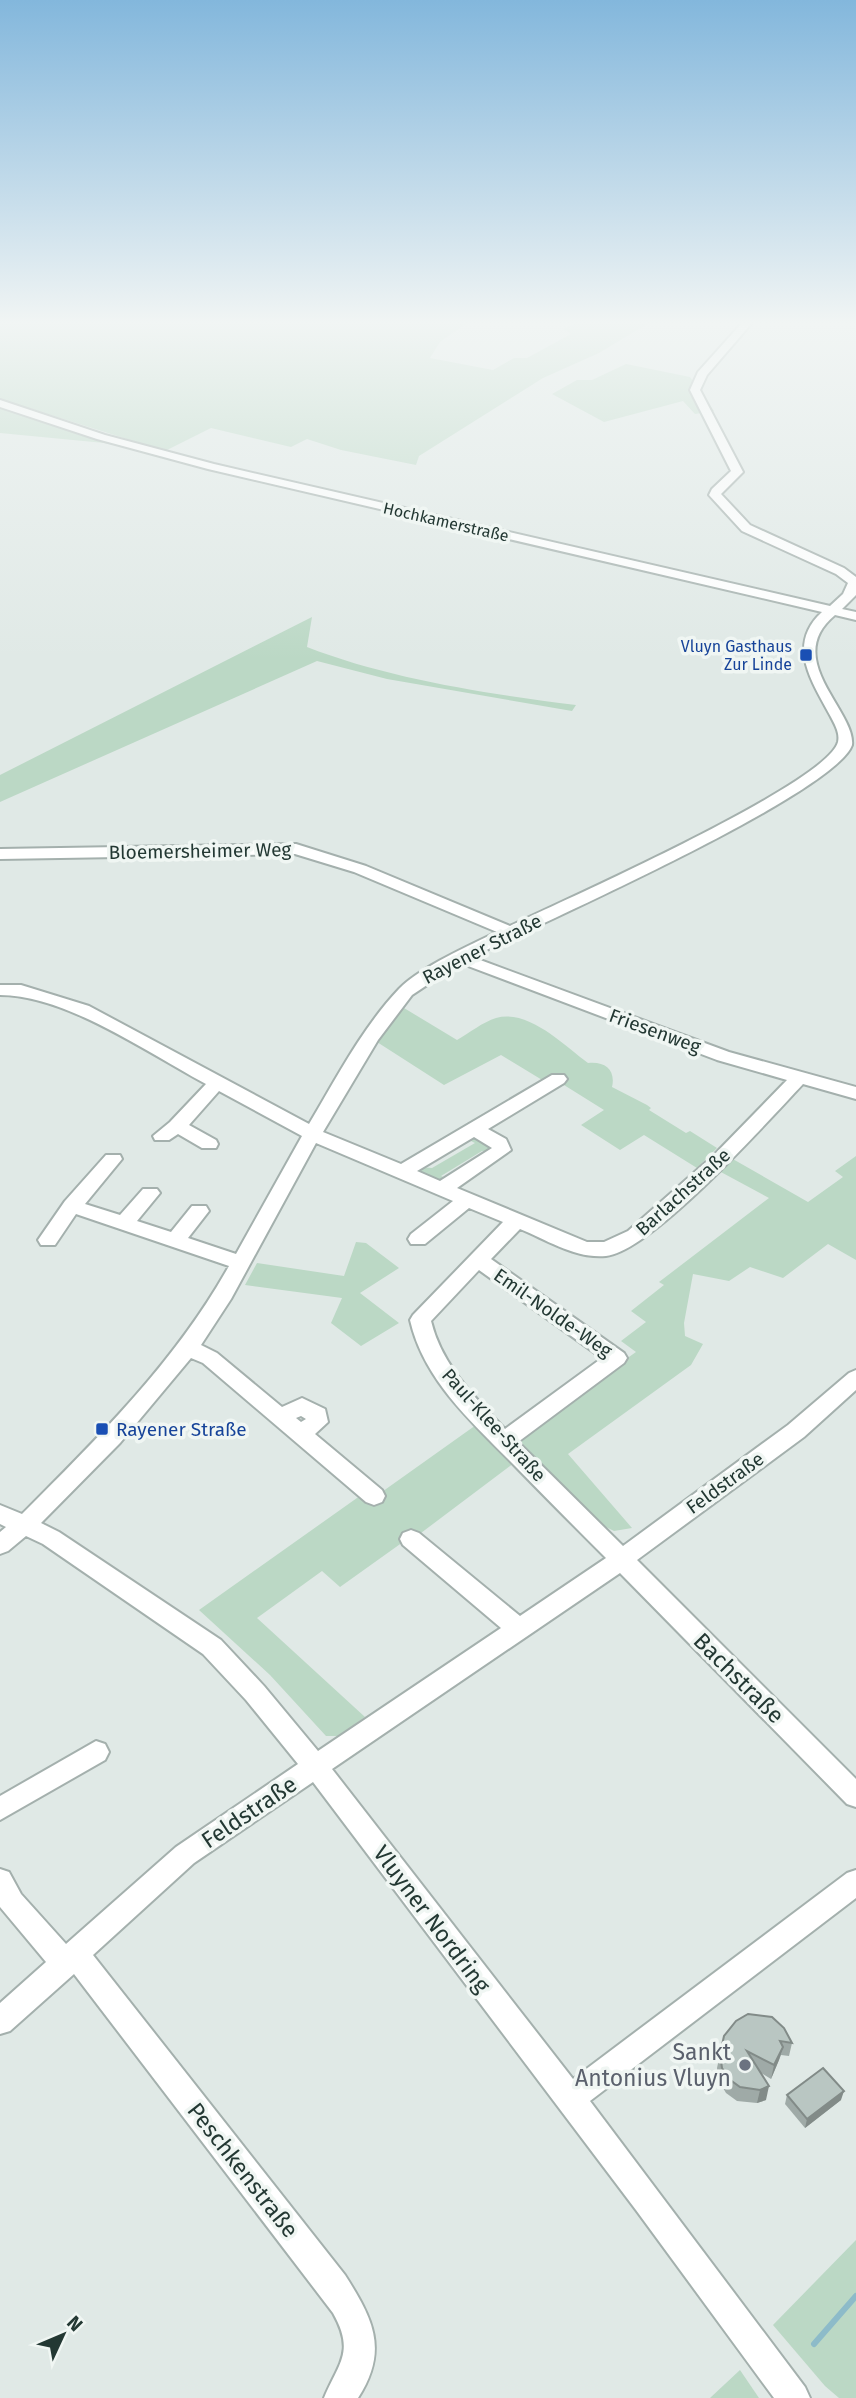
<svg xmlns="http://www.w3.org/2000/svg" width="856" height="2398" font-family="'Fira Sans',sans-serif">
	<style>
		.green { fill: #bbd8c5 }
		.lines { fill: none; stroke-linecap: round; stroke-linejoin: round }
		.stream { stroke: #8dbbc9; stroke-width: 6 }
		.minor-casing { stroke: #a4b0ad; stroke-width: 4 }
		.minor { fill: #fff; fill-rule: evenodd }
		.wall { fill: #9faaa7 }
		.shaded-wall { fill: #828b88 }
		.building { fill: #b9c6c2; stroke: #828b88; stroke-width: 2 }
		.transit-dot { fill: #1a4fb4; stroke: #f0f6f3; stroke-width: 2.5 }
		.worship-dot { fill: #6b7280; stroke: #f0f6f3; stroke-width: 2.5 }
		.labels { text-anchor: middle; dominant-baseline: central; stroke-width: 7; stroke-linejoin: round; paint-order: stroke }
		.far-street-label { font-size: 16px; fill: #233833; stroke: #f0f6f3 }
		.far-transit-label { font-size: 16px; fill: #164399; stroke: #f0f6f3; text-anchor: end }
		.street-label { font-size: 19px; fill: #233833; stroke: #f0f6f3 }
		.transit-label { font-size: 19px; fill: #164399; stroke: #f0f6f3; text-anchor: start }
		.near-street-label { font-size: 23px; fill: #233833; stroke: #f0f6f3 }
		.near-worship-label { font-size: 23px; fill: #5b616d; stroke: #f0f6f3; text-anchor: end }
	</style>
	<rect width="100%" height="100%" fill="#e0e9e6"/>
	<g class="green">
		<polygon points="0,324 465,324 440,342 430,358 493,370 514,358 527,358 571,334 563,329 574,324 647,324 599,353 543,378 419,456 416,465 341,450 307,439 291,447 211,428 165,451 0,399"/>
		<polygon points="626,364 690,377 714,411 695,414 683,401 604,422 552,394 577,380 592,380"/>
		<polygon points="0,406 139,450 104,443 0,433"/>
		<path d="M312,617l-5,30c82,32 182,47 269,58l-4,6 -185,-32 -70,-18 -317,141v-27z"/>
		<path d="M404,1008l53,32c12,-7 26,-18 39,-22 33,-9 67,27 92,45 17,-2 28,7 24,24l35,18 4,3 -2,2 37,23 4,-2 27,17 -20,20 -53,-33 -24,15 -39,-25 23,-15 -40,-25 -7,4 -56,-34 -57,30 -67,-43z"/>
		<polygon points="476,1137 494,1143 492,1151 482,1151 441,1176 448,1179 445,1183 416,1170 419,1167 432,1168 475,1143 467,1139"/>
		<polygon points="856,1156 856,1260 828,1244 783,1278 750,1267 729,1281 693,1274 684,1323 685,1336 703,1344 691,1365 568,1454 632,1528 614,1531 600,1524 515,1438 636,1352 621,1341 646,1322 631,1311 664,1285 659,1282 769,1198 719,1171 731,1158 808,1202 843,1177 835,1171"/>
		<polygon points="356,1242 366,1243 399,1268 360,1293 399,1323 361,1346 331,1323 342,1298 245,1285 257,1263 344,1276"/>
		<polygon points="476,1425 514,1463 417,1536 403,1542 340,1587 322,1571 257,1618 365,1717 338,1736 326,1736 270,1675 199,1610 364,1493 372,1499"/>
		<polygon points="856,2240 856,2398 839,2398 825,2386 773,2325"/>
		<polygon points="740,2370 759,2398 710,2398"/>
	</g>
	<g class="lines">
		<polyline class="stream" points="814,2344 856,2296"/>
		<defs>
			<g id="minor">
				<path d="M741,324h10l-44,51 -7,15 43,82 -22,22 29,31 94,43 12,9v18l-14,14 14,3v8l-21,-5c-54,44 21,96 17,130 -17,49 -319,182 -380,212l257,95 127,35v12l-53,-15c-35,37 -151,167 -197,172 -30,3 -59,-16 -86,-27l-29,30 133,94 3,5 -3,5 -106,79 105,104 165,-121 61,-52 7,-3v20l-52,47 -167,123 219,219v28l-9,-3 -227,-231 -288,196 241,310 274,-206 9,-3v28l-266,203 215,286 5,11h-36l-138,-188 -323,-428 -119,81 -101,92 252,320c28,44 44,75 13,123h-34c15,-36 31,-46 9,-85l-259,-339 -64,57 -10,3v-31l46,-41 -46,-55v-38l9,3 12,22 45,50 110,-97 122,-83 -52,-64 -43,-46 -160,-110 -17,-8 -18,15 -8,3v-22l6,-5 -6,-3v-19l22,9c76,-76 154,-153 207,-248l-153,-52 -21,31h-14l-3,-5 27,-39 41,-46h14l2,4 -37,45 35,11 23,-26h14l3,4 -23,28 34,11 21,-26h14l3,5 -21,27 48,16 66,-118 -83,-45 -30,34 27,15 2,4 -2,4h-14l-24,-14 -9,6h-14l-2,-4 17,-14 36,-38c-58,-31 -140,-89 -206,-89v-10h21l68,21 220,118c27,-45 53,-96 90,-135 20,-21 71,-44 98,-57l-143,-60 -59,-18 -295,5v-10l296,-5 70,22 144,60c50,-24 317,-142 328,-184 2,-9 -3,-17 -7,-25 -19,-35 -45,-72 -9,-105l-614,-143 -111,-30 -97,-32v-7l105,35 109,29 616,142 13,-12 5,-11 -12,-9 -94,-43 -33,-36 3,-6 19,-18 -41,-81 8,-18zM460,963l257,97 70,20 -73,75 -86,76 -24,11h-17l-130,-54 54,-38 -5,-11 -18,-10 76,-46 3,-4 -3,-4h-12l-151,89 -78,-32 55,-92 34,-45zM474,1137l18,11 -52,33 -23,-10zM316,1143l137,58 -42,33 -3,5 3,5h14l44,-36 34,14 -90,93 -3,5c14,61 63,103 105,146 30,31 60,61 91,92l-86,58 -101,-83 -8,-3 -8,3 -3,6 3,6 98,83 -183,123 -54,-65 -43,-46 -162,-108 -18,-9 79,-80 71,-85 12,5 163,139 8,3 8,-3 3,-6 -3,-6 -67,-56 13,-12 -3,-13 -23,-11 -20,9 -65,-54 -16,-8 30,-46zM479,1270l123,88 -97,71c-31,-33 -63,-63 -74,-108zM301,1416l5,3 -5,3 -5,-4z"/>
				<polygon points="96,1741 105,1744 109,1752 105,1760 0,1820 0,1796"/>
			</g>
		</defs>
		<use href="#minor" class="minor-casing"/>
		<use href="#minor" class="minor"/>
	</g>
	<g class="wall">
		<polygon points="724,2036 792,2043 789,2056 781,2055 771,2079 761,2073 766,2100 757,2103 737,2101 726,2093 719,2081 717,2068"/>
		<polygon points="787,2095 841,2100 805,2128 785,2104"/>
	</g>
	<g class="shaded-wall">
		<polygon points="783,2047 779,2060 771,2079 774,2065"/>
		<polygon points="769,2086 766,2100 757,2103 760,2090"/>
		<polygon points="844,2091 841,2100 805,2128 807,2119"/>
	</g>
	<g class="building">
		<polygon points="748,2014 772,2017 784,2028 792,2043 780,2041 783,2047 774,2065 747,2051 769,2086 760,2090 740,2087 729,2079 722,2068 720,2054 724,2036 736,2021"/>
		<polygon points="823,2068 844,2091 807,2119 787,2095"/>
	</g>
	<linearGradient id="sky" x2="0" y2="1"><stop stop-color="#83b7dc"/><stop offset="0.49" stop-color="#f1f5f4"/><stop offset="1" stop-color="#f1f5f4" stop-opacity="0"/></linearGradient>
	<rect width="856" height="659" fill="url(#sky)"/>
	<g class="transit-dot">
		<rect x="799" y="648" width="14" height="14" rx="3.5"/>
		<rect x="95" y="1422" width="14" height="14" rx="3.5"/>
	</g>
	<circle class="worship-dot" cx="745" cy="2065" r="7"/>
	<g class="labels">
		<g class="far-street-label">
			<text transform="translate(446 522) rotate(13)">Hochkamerstraße</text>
		</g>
		<g class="far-transit-label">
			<text x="792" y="646">Vluyn Gasthaus<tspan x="792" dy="18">Zur Linde</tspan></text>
		</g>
		<g class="street-label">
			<text transform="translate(200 851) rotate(-1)">Bloemersheimer Weg</text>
			<text transform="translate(482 949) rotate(-27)">Rayener Straße</text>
			<text transform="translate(655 1031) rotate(20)">Friesenweg</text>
			<text transform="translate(683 1192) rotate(-42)">Barlachstraße</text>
			<text transform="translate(553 1313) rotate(35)">Emil-Nolde-Weg</text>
			<text transform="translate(494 1425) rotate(48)">Paul-Klee-Straße</text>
			<text transform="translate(725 1483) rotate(-36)">Feldstraße</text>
		</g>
		<g class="transit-label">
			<text x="116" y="1429">Rayener Straße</text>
		</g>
		<g class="near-street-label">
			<text transform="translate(739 1678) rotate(45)">Bachstraße</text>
			<text transform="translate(249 1812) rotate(-34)">Feldstraße</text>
			<text transform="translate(432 1919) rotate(53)">Vluyner Nordring</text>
			<text transform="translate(243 2170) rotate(52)">Peschkenstraße</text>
		</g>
		<g class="near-worship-label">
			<text x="731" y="2052">Sankt<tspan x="731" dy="26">Antonius Vluyn</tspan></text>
		</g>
	</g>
	<g transform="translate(63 2335) rotate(46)" stroke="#f0f6f3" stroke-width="5" paint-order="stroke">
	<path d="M0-5L12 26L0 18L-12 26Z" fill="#233833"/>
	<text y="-10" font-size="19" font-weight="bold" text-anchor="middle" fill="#233833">N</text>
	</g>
</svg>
